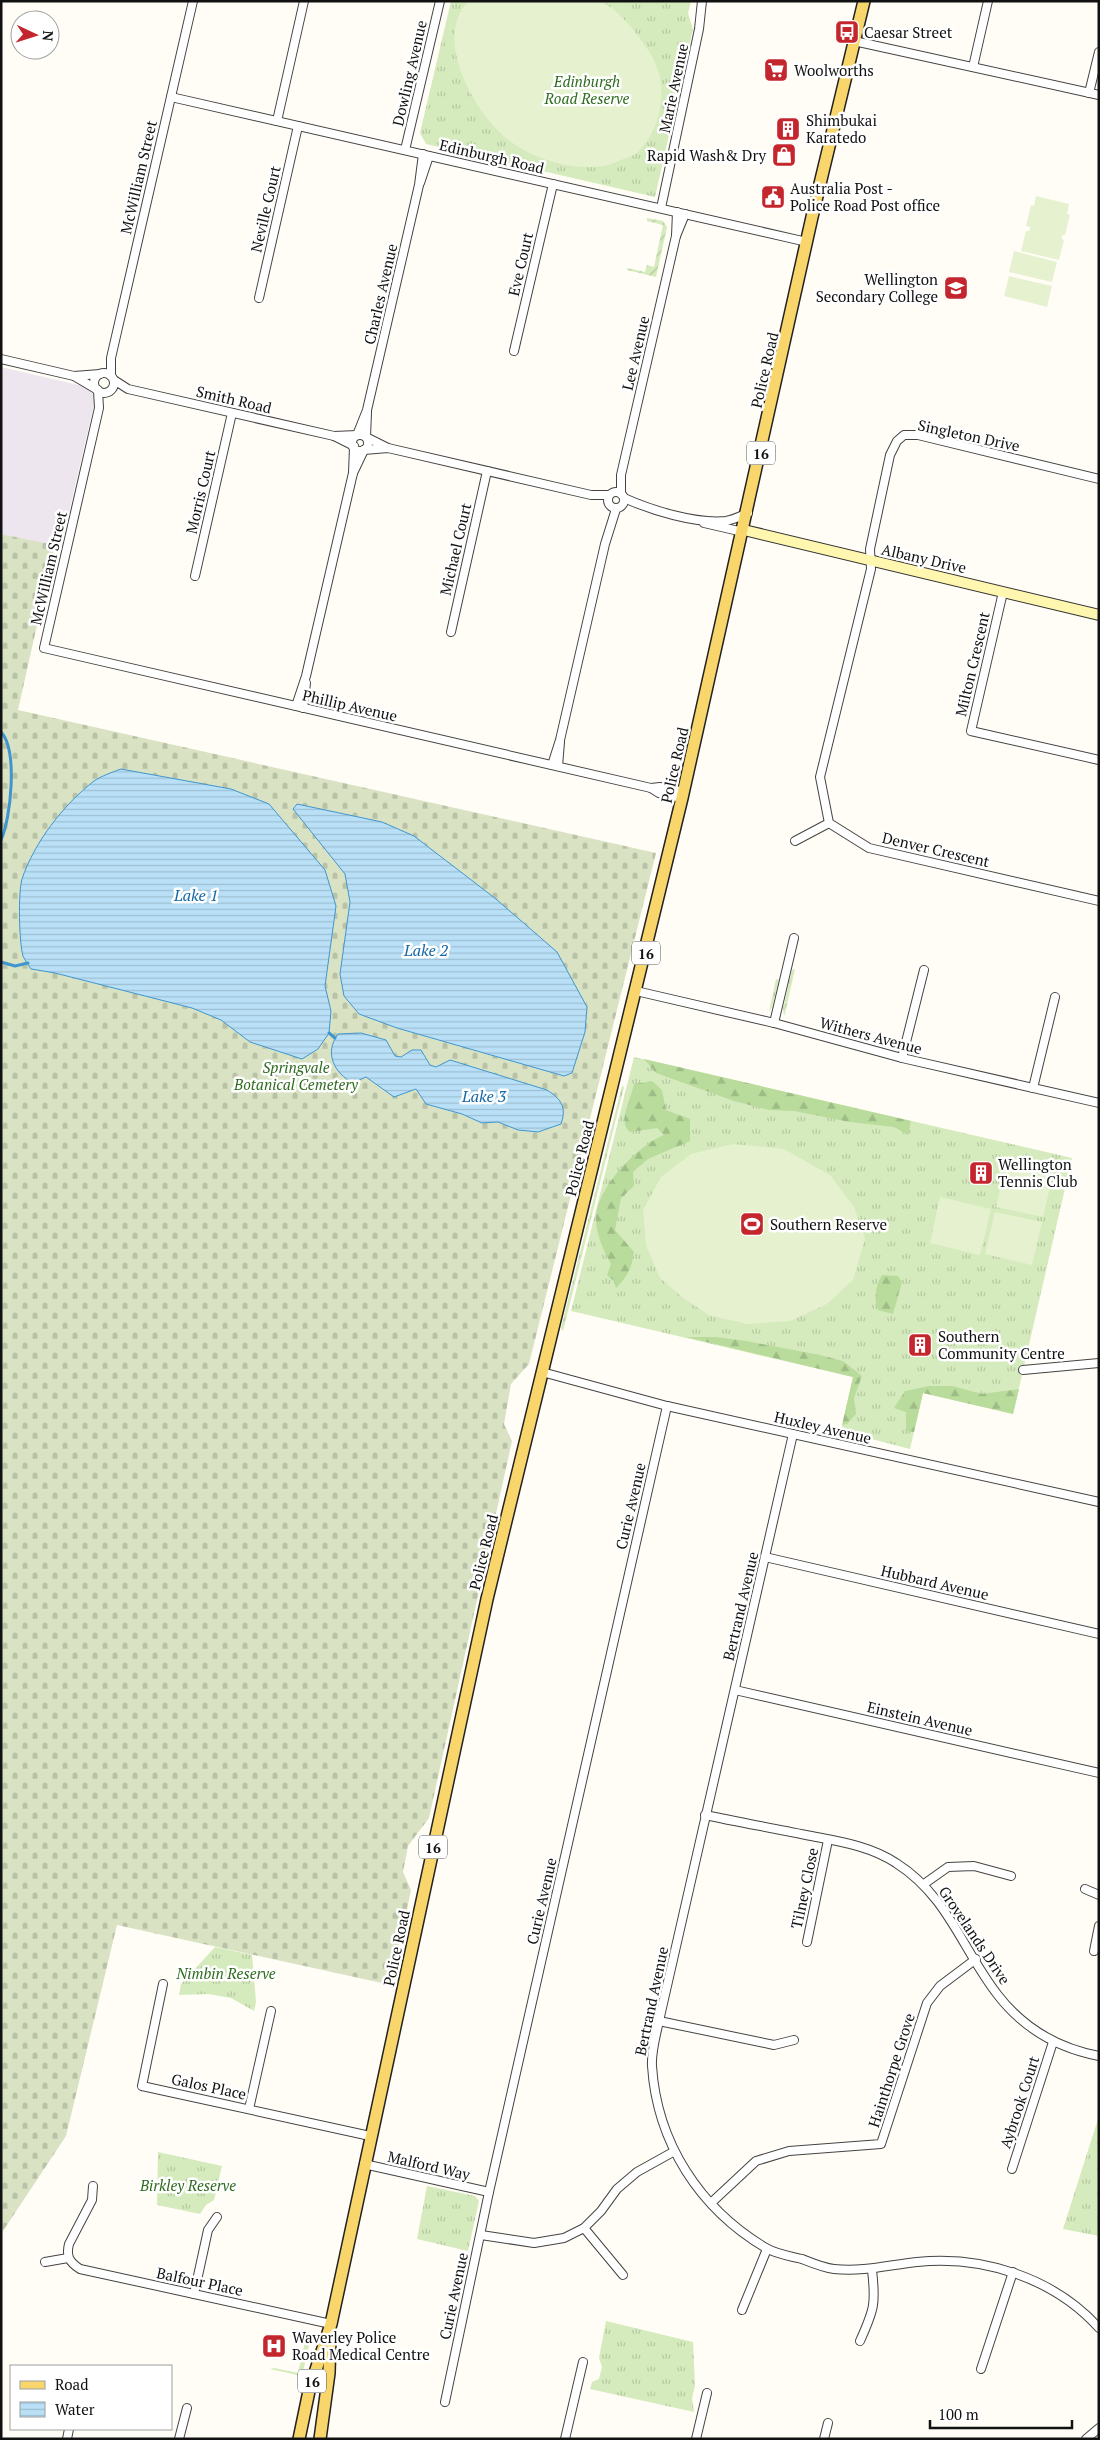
<svg xmlns="http://www.w3.org/2000/svg" width="1100" height="2440" font-family="'PT Serif',serif">
	<style>
		.industrial { fill: #eee6ef }
		.grass { fill: url(#grass-tufts) }
		.forest { fill: url(#forest-firs) }
		.cemetery { fill: url(#cemetery-stones) }
		.garden { fill: url(#garden-furrows) }
		.pitch { fill: #e6f2cf }
		.water { fill: url(#water-rules); stroke: #3f96cf }
		.lines { fill: none; stroke-linecap: round; stroke-linejoin: round }
		.stream { stroke: #3f96cf; stroke-width: 3 }
		.street-casing { stroke: #444; stroke-width: 10 }
		.secondary-casing { stroke: #333; stroke-width: 12 }
		.primary-casing { stroke: #222; stroke-width: 14 }
		.street { stroke: #fff; stroke-width: 8 }
		.secondary { stroke: #fff6b0; stroke-width: 10 }
		.primary { stroke: #f9d66b; stroke-width: 11 }
		.labels { text-anchor: middle; dominant-baseline: central; stroke-width: 5; stroke-linejoin: round; paint-order: stroke }
		.shield { fill: #fff; stroke: #585858; stroke-width: 1 }
		.shield-label { font-size: 14px; font-weight: bold; fill: #111 }
		.poi-label { font-size: 15px; fill: #111; stroke: #fff; text-anchor: start }
		.street-label { font-size: 15px; fill: #111; stroke: #fff }
		.park-label { font-size: 15px; font-style: italic; fill: #2f6b1f; stroke: #fff }
		.water-label { font-size: 16px; font-style: italic; fill: #1768a6; stroke: #fff }
	</style>
	<defs>
		<pattern id="grass-tufts" width="24" height="20" patternUnits="userSpaceOnUse" patternTransform="scale(1.25)"><rect width="24" height="20" fill="#d5ebbd"/><path d="M3 7l-1-3M5 7V3M7 7l1-3M15 17l-1-3M17 17v-4M19 17l1-3" fill="none" stroke="#b6c8a1"/></pattern>
		<pattern id="forest-firs" width="22" height="20" patternUnits="userSpaceOnUse" patternTransform="scale(1.25)"><rect width="22" height="20" fill="#b9dc9c"/><path d="M5 1l3.5 6h-7zM16 11l3.5 6h-7z" fill="#9ebc85"/></pattern>
		<pattern id="cemetery-stones" width="16" height="16" patternUnits="userSpaceOnUse" patternTransform="scale(1.25)"><rect width="16" height="16" fill="#d9e3c4"/><path d="M2 7V4a2 2 0 0 1 4 0v3zM10 15v-3a2 2 0 0 1 4 0v3z" fill="#b9c2a7"/></pattern>
		<pattern id="garden-furrows" width="10" height="10" patternUnits="userSpaceOnUse" patternTransform="scale(1.25)"><rect width="10" height="10" fill="#d5ebbd"/><path d="M-1 1l2-2M0 10L10 0M9 11l2-2" fill="none" stroke="#b6c8a1"/></pattern>
		<pattern id="water-rules" width="6" height="5" patternUnits="userSpaceOnUse" patternTransform="scale(1.25)"><rect width="6" height="5" fill="#b9e0f7"/><path d="M0 2.5h6" fill="none" stroke="#9ebfd3"/></pattern>
	</defs>
	<rect width="100%" height="100%" fill="#fffdf5"/>
	<polygon class="industrial" points="1,367 87,387 94,396 94,404 61,547 1,534"/>
	<g class="grass">
		<polygon points="451,1 691,1 688,13 693,29 655,197 426,144 420,133"/>
		<polygon points="795,969 785,1013 784,1016 783,1009 792,970"/>
		<polygon points="776,979 779,980 772,1007 769,1012"/>
		<polygon points="634,1057 1072,1158 1013,1414 923,1393 910,1449 841,1431 853,1377 571,1311"/>
		<polygon points="622,1086 624,1087 563,1331 561,1328"/>
		<polygon points="215,1947 252,1955 256,2002 254,2011 231,1998 208,1994 179,1995 181,1984"/>
		<polygon points="1098,2119 1099,2120 1099,2236 1063,2229"/>
		<polygon points="158,2152 222,2166 214,2200 206,2205 200,2214 157,2205"/>
		<polygon points="427,2186 475,2196 479,2201 468,2251 417,2239"/>
		<polygon points="606,2321 693,2342 695,2386 692,2398 694,2412 590,2389 592,2382 599,2379 602,2367 599,2358"/>
		<polygon points="300,2330 308,2331 311,2336 302,2376 270,2369 274,2368 298,2373 307,2333 300,2332"/>
	</g>
	<g class="forest">
		<polygon points="644,1059 911,1121 908,1135 894,1127 850,1122 794,1111 769,1110 734,1101 656,1073"/>
		<path d="M652,1081l10,9 4,20 24,9v22l-42,18 -15,13 1,14 -13,12 -6,32 19,22c-2,16 -7,25 -18,36l-2,-7 -7,-6 4,-11c-7,-13 -14,-27 -15,-43 -2,-31 42,-76 68,-86l-7,-7 -27,4c-13,-11 1,-32 4,-48z"/>
		<path d="M882,1275l16,1 4,6 -9,32 -15,-4c-5,-12 -2,-24 4,-35z"/>
		<polygon points="686,1337 716,1337 746,1341 820,1355 843,1361 862,1376 854,1398 856,1414 847,1424 842,1425 853,1377"/>
		<polygon points="929,1386 953,1386 981,1394 1019,1389 1013,1414 923,1393 914,1432 906,1431 906,1412 894,1408 905,1391"/>
	</g>
	<polygon class="cemetery" points="1,534 55,545 18,710 656,853 529,1364 511,1384 504,1424 512,1441 429,1818 408,1846 403,1872 411,1890 391,1985 117,1925 66,2136 1,2234"/>
	<polygon class="garden" points="647,218 663,221 667,227 656,277 627,270 627,268 645,272 647,265 654,267 663,225 647,221"/>
	<g class="pitch">
		<path d="M469,1c34,0 68,0 102,0 9,0 23,-1 30,1 13,5 26,20 34,30 9,12 19,24 23,39 9,25 0,62 -20,81 -4,4 -12,6 -17,8 -33,17 -89,1 -116,-23 -32,-27 -73,-100 -36,-136z"/>
		<polygon points="1036,196 1069,204 1067,214 1070,215 1065,235 1062,235 1062,239 1064,240 1059,260 1021,251 1026,231 1029,231 1030,227 1026,226 1031,205 1034,206"/>
		<polygon points="1014,251 1057,262 1052,282 1009,272"/>
		<polygon points="1009,276 1052,286 1047,307 1004,296"/>
		<polygon points="733,1144 784,1149 830,1175 854,1207 865,1239 853,1280 827,1304 790,1321 747,1324 709,1315 683,1298 660,1278 646,1245 643,1210 661,1177 691,1154"/>
		<polygon points="1006,1163 1053,1174 1043,1217 996,1207"/>
		<polygon points="940,1197 991,1209 980,1255 930,1243"/>
		<polygon points="995,1212 1042,1222 1032,1265 985,1254"/>
	</g>
	<g class="water">
		<path d="M121,769l110,20 38,15 56,66 11,36 -11,80 6,25 -2,22 -11,16 -16,10 -52,-17 -29,-22 -29,-12 -137,-35 -24,-4c-3,-4 -6,-9 -8,-13 -4,-14 -5,-63 -1,-77 12,-36 41,-74 72,-98 7,-5 19,-9 27,-12z"/>
		<polygon points="297,804 382,822 414,836 496,899 557,952 587,1007 585,1032 572,1073 564,1076 397,1028 359,1014 344,996 340,974 350,902 345,874 293,809"/>
		<path d="M361,1033l25,7 9,16 6,1 11,-7h9l9,15 6,2 14,-7 97,30c14,9 20,17 14,34l-23,8 -20,-2 -20,-8 -16,1 -20,-9 -36,-10 -10,-15 -22,8 -28,-20 -13,6c-19,-10 -29,-30 -15,-49z"/>
	</g>
	<g class="lines">
		<g class="stream">
			<path d="M1,732c17,18 10,86 0,108"/>
			<polyline points="1,962 15,966 28,963"/>
			<polyline points="329,1033 335,1038"/>
		</g>
		<defs>
			<g id="street">
				<polyline points="854,41 1099,95"/>
				<polyline points="973,67 988,1"/>
				<polyline points="1089,93 1099,52"/>
				<polyline points="171,97 807,242"/>
				<polyline points="277,121 304,1"/>
				<polyline points="405,150 440,1"/>
				<polyline points="420,183 429,156"/>
				<polyline points="661,208 699,29 702,1"/>
				<polyline points="676,236 685,214"/>
				<polyline points="259,298 298,126"/>
				<polyline points="514,351 553,184"/>
				<polyline points="1,359 74,376 100,374"/>
				<circle cx="104" cy="383" r="10"/>
				<polyline points="74,376 96,389"/>
				<polyline points="111,376 111,358 193,1"/>
				<polyline points="114,380 128,389 334,436 357,435"/>
				<polyline points="98,390 99,408 44,648 651,788 659,793 682,798"/>
				<polyline points="357,435 367,410 419,185 423,154"/>
				<circle cx="360" cy="443" r="8"/>
				<polyline points="334,436 354,446"/>
				<polyline points="366,437 367,412"/>
				<polyline points="366,437 388,448"/>
				<polyline points="364,450 388,448 591,495 609,495"/>
				<polyline points="353,473 354,447"/>
				<polyline points="1099,479 918,435 904,435 897,441 890,455 870,549 871,569 820,777 829,823 869,848 1099,901"/>
				<circle cx="616" cy="500" r="8"/>
				<polyline points="621,494 621,475 676,236 677,212"/>
				<path d="M624,498c27,12 71,26 102,23 7,-1 15,-5 22,-8"/>
				<polyline points="704,523 743,532"/>
				<polyline points="195,576 232,413"/>
				<polyline points="1003,592 971,731 1099,760"/>
				<polyline points="451,632 487,471"/>
				<polyline points="296,706 306,676 353,473 364,450"/>
				<polyline points="303,708 306,683"/>
				<polyline points="552,765 560,740 605,544 616,509"/>
				<polyline points="558,766 560,742"/>
				<polyline points="651,788 660,787 684,792"/>
				<polyline points="795,841 829,823"/>
				<polyline points="636,991 774,1023 902,1058 1099,1103"/>
				<polyline points="774,1023 794,938"/>
				<polyline points="902,1058 924,970"/>
				<polyline points="1033,1088 1055,997"/>
				<polyline points="1023,1370 1099,1363"/>
				<polyline points="542,1372 667,1406 1099,1502"/>
				<path d="M793,1434l-134,587c-3,14 -8,31 -7,45 5,77 48,143 114,182 10,6 24,8 36,11 10,4 22,9 32,10 29,3 55,-4 83,-7 66,-7 137,16 182,66"/>
				<polyline points="765,1557 1099,1634"/>
				<polyline points="735,1690 1099,1773"/>
				<path d="M705,1815c33,7 67,13 101,20 30,6 63,10 90,28 52,33 66,86 101,131 26,34 60,54 102,62"/>
				<polyline points="924,1884 948,1867 974,1866 1011,1876"/>
				<polyline points="1085,1889 1099,1895"/>
				<polyline points="807,1942 828,1840"/>
				<polyline points="1094,1951 1099,1926"/>
				<polyline points="163,1984 142,2086 370,2136"/>
				<polyline points="659,2021 774,2045 794,2040"/>
				<polyline points="249,2109 271,2011"/>
				<polyline points="364,2164 489,2192"/>
				<polyline points="1012,2169 1053,2042"/>
				<path d="M93,2186l-1,14 -23,44c-3,12 0,18 11,25l251,55"/>
				<polyline points="711,2203 756,2161 789,2151 881,2144 927,2003 940,1986 976,1959"/>
				<polyline points="584,2228 623,2275"/>
				<polyline points="481,2235 534,2243 564,2238 584,2228 601,2211 617,2189 637,2172 673,2152"/>
				<polyline points="45,2262 68,2258"/>
				<polyline points="194,2294 208,2230 217,2217"/>
				<polyline points="742,2310 767,2249"/>
				<path d="M860,2341c14,-31 16,-37 12,-71"/>
				<polyline points="981,2369 1013,2272"/>
				<polyline points="445,2402 489,2192 667,1406"/>
				<polyline points="67,2439 69,2429"/>
				<polyline points="179,2439 187,2408"/>
				<polyline points="565,2439 583,2362"/>
				<polyline points="696,2439 707,2393"/>
				<polyline points="824,2439 828,2423"/>
				<polyline points="1086,2439 1099,2428"/>
			</g>
			<polyline id="secondary" points="744,530 1099,615"/>
			<g id="primary">
				<polyline points="299,2439 309,2391 331,2324 487,1599 682,798 812,217 864,1"/>
				<polyline points="320,2439 329,2373 330,2338"/>
			</g>
		</defs>
		<use href="#street" class="street-casing"/>
		<use href="#secondary" class="secondary-casing"/>
		<use href="#primary" class="primary-casing"/>
		<use href="#street" class="street"/>
		<use href="#secondary" class="secondary"/>
		<use href="#primary" class="primary"/>
	</g>
	<defs>
		<symbol id="bus-square" viewBox="-11 -11 22 22"><rect x="-9" y="-9" width="18" height="18" rx="4" fill="#c4262e" stroke="#fff"/><path d="M-5-6H5V4H4V6H2V4H-2V6H-4V4H-5ZM-3.5-4V0h7V-4ZM-3.5 1.2v1.5H-2V1.2ZM2 1.2v1.5H3.5V1.2Z" fill="#fff"/></symbol>
		<symbol id="supermarket-square" viewBox="-11 -11 22 22"><rect x="-9" y="-9" width="18" height="18" rx="4" fill="#c4262e" stroke="#fff"/><path d="M-6-5.5h2.5l.6 2H6L4.5 2H-2.5L-4.4-4H-6ZM-1.5 3.2a1.3 1.3 0 1 0 .1 0ZM3 3.2a1.3 1.3 0 1 0 .1 0Z" fill="#fff"/></symbol>
		<symbol id="building-square" viewBox="-11 -11 22 22"><rect x="-9" y="-9" width="18" height="18" rx="4" fill="#c4262e" stroke="#fff"/><path d="M-4-6H4V6H1V3H-1V6H-4ZM-2.5-4.3h1.7v1.8h-1.7ZM.8-4.3h1.7v1.8H.8ZM-2.5-1h1.7V.8h-1.7ZM.8-1h1.7V.8H.8Z" fill="#fff"/></symbol>
		<symbol id="shop-square" viewBox="-11 -11 22 22"><rect x="-9" y="-9" width="18" height="18" rx="4" fill="#c4262e" stroke="#fff"/><path d="M-5-2.5h2.3a2.7 3.5 0 0 1 5.4 0H5L5.5 6h-11ZM-1.5-2.5h3a1.5 2.3 0 0 0-3 0Z" fill="#fff"/></symbol>
		<symbol id="civic-square" viewBox="-11 -11 22 22"><rect x="-9" y="-9" width="18" height="18" rx="4" fill="#c4262e" stroke="#fff"/><path d="M-.6-6.5H3V-4.5H.6V-3L4-1V1h2V6H-6V1h2V-1L-.6-3ZM-1.2 2.5V6h2.4V2.5Z" fill="#fff"/></symbol>
		<symbol id="school-square" viewBox="-11 -11 22 22"><rect x="-9" y="-9" width="18" height="18" rx="4" fill="#c4262e" stroke="#fff"/><path d="M0-5L7-2L0 1L-7-2ZM-4 1L0 2.5L4 1V4Q0 6-4 4Z" fill="#fff"/></symbol>
		<symbol id="stadium-square" viewBox="-11 -11 22 22"><rect x="-9" y="-9" width="18" height="18" rx="4" fill="#c4262e" stroke="#fff"/><path d="M0-5a6.5 5 0 1 0 0 10a6.5 5 0 1 0 0-10ZM-3.5-1.8h7v3.6h-7Z" fill="#fff"/></symbol>
		<symbol id="hospital-square" viewBox="-11 -11 22 22"><rect x="-9" y="-9" width="18" height="18" rx="4" fill="#c4262e" stroke="#fff"/><path d="M-5-5h3v3.5h4V-5h3V5h-3V1.5h-4V5h-3Z" fill="#fff"/></symbol>
	</defs>
	<g fill-rule="evenodd">
		<use href="#bus-square" x="833" y="18" width="28" height="28"/>
		<use href="#supermarket-square" x="762" y="56" width="28" height="28"/>
		<use href="#building-square" x="774" y="115" width="28" height="28"/>
		<use href="#shop-square" x="770" y="141" width="28" height="28"/>
		<use href="#civic-square" x="759" y="183" width="28" height="28"/>
		<use href="#school-square" x="942" y="274" width="28" height="28"/>
		<use href="#building-square" x="967" y="1159" width="28" height="28"/>
		<use href="#stadium-square" x="738" y="1210" width="28" height="28"/>
		<use href="#building-square" x="906" y="1331" width="28" height="28"/>
		<use href="#hospital-square" x="260" y="2332" width="28" height="28"/>
	</g>
	<g class="labels">
		<g class="shield">
			<rect x="747" y="441.5" width="28" height="23" rx="4"/>
			<rect x="632" y="941.5" width="28" height="23" rx="4"/>
			<rect x="419" y="1835.5" width="28" height="23" rx="4"/>
			<rect x="298" y="2369.5" width="28" height="23" rx="4"/>
		</g>
		<g class="shield-label">
			<text x="761" y="453">16</text>
			<text x="646" y="953">16</text>
			<text x="433" y="1847">16</text>
			<text x="312" y="2381">16</text>
		</g>
		<g class="poi-label">
			<text x="864" y="32">Caesar Street</text>
			<text x="794" y="70">Woolworths</text>
			<text x="806" y="120">Shimbukai<tspan x="806" dy="17">Karatedo</tspan></text>
			<text x="766" y="155" text-anchor="end">Rapid Wash&amp; Dry</text>
			<text x="790" y="188">Australia Post -<tspan x="790" dy="17">Police Road Post office</tspan></text>
			<text x="938" y="279" text-anchor="end">Wellington<tspan x="938" dy="17">Secondary College</tspan></text>
			<text x="998" y="1164">Wellington<tspan x="998" dy="17">Tennis Club</tspan></text>
			<text x="770" y="1224">Southern Reserve</text>
			<text x="938" y="1336">Southern<tspan x="938" dy="17">Community Centre</tspan></text>
			<text x="292" y="2337">Waverley Police<tspan x="292" dy="17">Road Medical Centre</tspan></text>
		</g>
		<g class="street-label">
			<text transform="translate(409 73) rotate(-77)">Dowling Avenue</text>
			<text transform="translate(673 88) rotate(-78)">Marie Avenue</text>
			<text transform="translate(492 156) rotate(13)">Edinburgh Road</text>
			<text transform="translate(138 177) rotate(-77)">McWilliam Street</text>
			<text transform="translate(265 209) rotate(-77)">Neville Court</text>
			<text transform="translate(520 264) rotate(-77)">Eve Court</text>
			<text transform="translate(380 294) rotate(-77)">Charles Avenue</text>
			<text transform="translate(635 353) rotate(-77)">Lee Avenue</text>
			<text transform="translate(764 370) rotate(-77)">Police Road</text>
			<text transform="translate(234 399) rotate(13)">Smith Road</text>
			<text transform="translate(969 435) rotate(12)">Singleton Drive</text>
			<text transform="translate(200 492) rotate(-77)">Morris Court</text>
			<text transform="translate(455 549) rotate(-77)">Michael Court</text>
			<text transform="translate(924 558) rotate(13)">Albany Drive</text>
			<text transform="translate(48 568) rotate(-77)">McWilliam Street</text>
			<text transform="translate(972 664) rotate(-77)">Milton Crescent</text>
			<text transform="translate(350 705) rotate(13)">Phillip Avenue</text>
			<text transform="translate(674 765) rotate(-77)">Police Road</text>
			<text transform="translate(936 849) rotate(13)">Denver Crescent</text>
			<text transform="translate(871 1035) rotate(15)">Withers Avenue</text>
			<text transform="translate(579 1158) rotate(-76)">Police Road</text>
			<text transform="translate(823 1427) rotate(13)">Huxley Avenue</text>
			<text transform="translate(630 1506) rotate(-77)">Curie Avenue</text>
			<text transform="translate(483 1552) rotate(-76)">Police Road</text>
			<text transform="translate(935 1582) rotate(13)">Hubbard Avenue</text>
			<text transform="translate(740 1606) rotate(-77)">Bertrand Avenue</text>
			<text transform="translate(920 1718) rotate(13)">Einstein Avenue</text>
			<text transform="translate(804 1888) rotate(-78)">Tilney Close</text>
			<text transform="translate(541 1901) rotate(-77)">Curie Avenue</text>
			<text transform="translate(975 1935) rotate(56)">Grovelands Drive</text>
			<text transform="translate(396 1948) rotate(-78)">Police Road</text>
			<text transform="translate(651 2001) rotate(-78)">Bertrand Avenue</text>
			<text transform="translate(891 2070) rotate(-72)">Hainthorpe Grove</text>
			<text transform="translate(209 2086) rotate(12)">Galos Place</text>
			<text transform="translate(1019 2102) rotate(-72)">Aybrook Court</text>
			<text transform="translate(429 2165) rotate(13)">Malford Way</text>
			<text transform="translate(200 2281) rotate(12)">Balfour Place</text>
			<text transform="translate(453 2296) rotate(-78)">Curie Avenue</text>
		</g>
		<g class="park-label">
			<text x="587" y="81">Edinburgh<tspan x="587" dy="17">Road Reserve</tspan></text>
			<text x="296" y="1067">Springvale<tspan x="296" dy="17">Botanical Cemetery</tspan></text>
			<text x="226" y="1973">Nimbin Reserve</text>
			<text x="188" y="2185">Birkley Reserve</text>
		</g>
		<g class="water-label">
			<text x="196" y="895">Lake 1</text>
			<text x="426" y="950">Lake 2</text>
			<text x="484" y="1096">Lake 3</text>
		</g>
	</g>
	<rect width="1100" height="2440" fill="none" stroke="#111111" stroke-width="5"/>
	<rect x="10" y="2365" width="162" height="65" fill="#ffffff" stroke="#a0a0a0"/>
	<rect x="20" y="2381" width="25" height="8" fill="#f9d66b" stroke="#a0a0a0"/>
	<text x="55" y="2390" font-size="15" fill="#111111">Road</text>
	<rect x="20" y="2402" width="25" height="15" fill="url(#water-rules)" stroke="#a0a0a0"/>
	<text x="55" y="2415" font-size="15" fill="#111111">Water</text>
	<g transform="translate(35 35) rotate(94)"><circle r="24" fill="#ffffff" stroke="#a0a0a0"/>
	<path d="M0-4L9 19L0 12L-9 19Z" fill="#c4262e"/>
	<text y="-8" font-size="14" font-weight="bold" text-anchor="middle" fill="#111111">N</text>
	</g>
	<path d="M930 2420v8h142v-8" fill="none" stroke="#111111" stroke-width="2.5"/>
	<text x="938" y="2420" font-size="15" fill="#111111" stroke="#ffffff" stroke-width="4" paint-order="stroke">100 m</text>
</svg>
